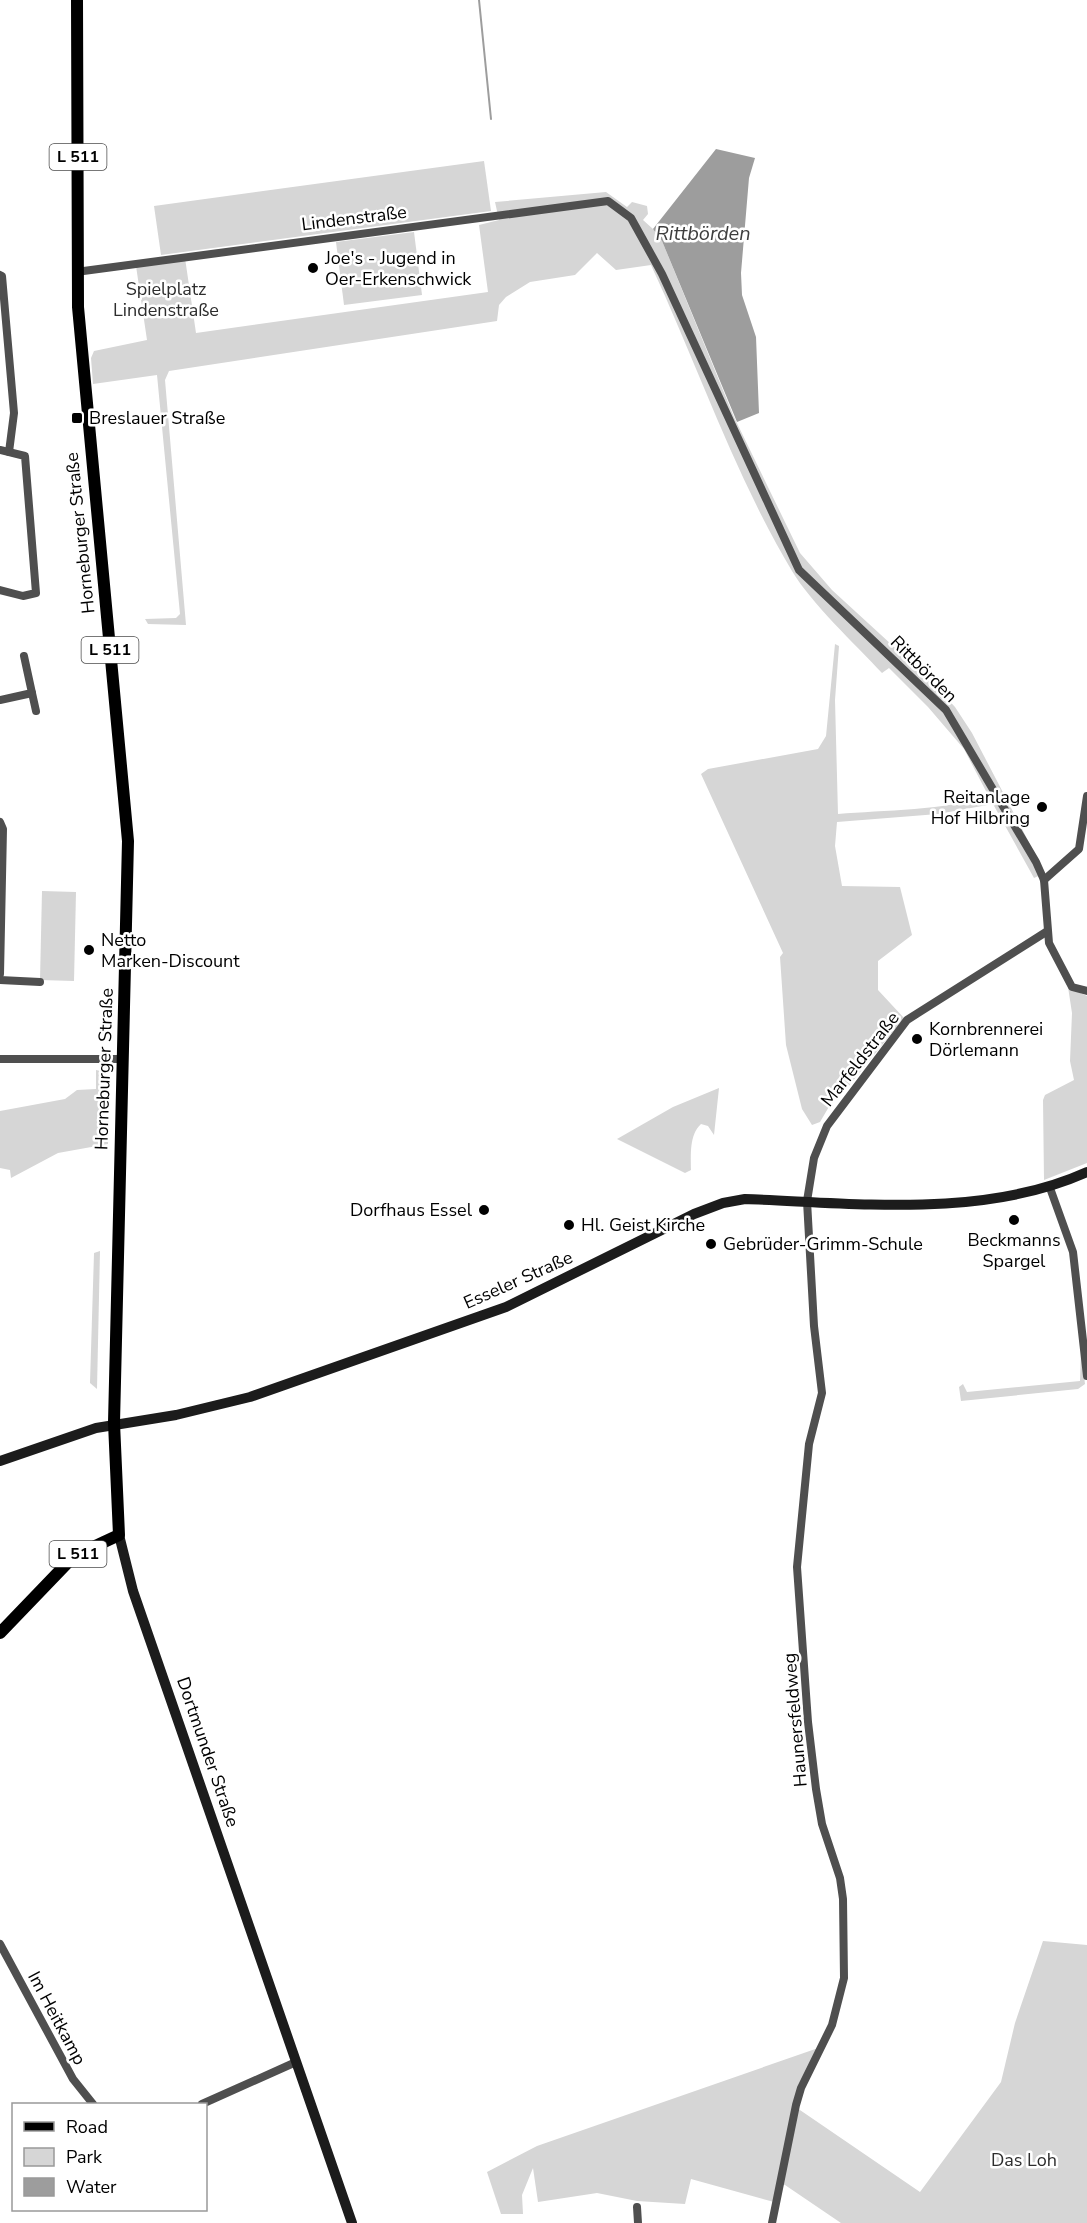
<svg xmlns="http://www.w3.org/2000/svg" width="1087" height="2223" font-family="'Nunito Sans',sans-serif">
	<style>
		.green { fill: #d6d6d6 }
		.water { fill: #9d9d9d }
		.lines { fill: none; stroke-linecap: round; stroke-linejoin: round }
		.stream { stroke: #9d9d9d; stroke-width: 2 }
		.street { stroke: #4f4f4f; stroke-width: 8 }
		.secondary { stroke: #1c1c1c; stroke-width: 10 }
		.primary { stroke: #000; stroke-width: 12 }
		.poi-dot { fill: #000; stroke: #fff; stroke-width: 2 }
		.labels { text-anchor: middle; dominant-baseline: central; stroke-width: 5; stroke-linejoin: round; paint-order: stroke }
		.shield { fill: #fff; stroke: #4c4c4c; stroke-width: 1.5 }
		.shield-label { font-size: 16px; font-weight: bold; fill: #000 }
		.street-label { font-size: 18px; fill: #000; stroke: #fff }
		.poi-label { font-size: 18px; fill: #000; stroke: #fff; text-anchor: start }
		.park-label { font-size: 18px; fill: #2d2d2d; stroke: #fff }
		.water-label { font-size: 20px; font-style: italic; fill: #3e3e3e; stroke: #fff }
	</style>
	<rect width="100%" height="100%" fill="#fff"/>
	<g class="green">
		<polygon points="484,161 491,211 161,255 154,206"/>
		<path d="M606,192l21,15 5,-5 15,4 1,8 -5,6 10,9 9,12 72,176 66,136 32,37 96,88 27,29 17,26 73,140 -11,5 -41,-74 -55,10 -101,8 -2,24 7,40 58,1 12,48 -34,26v29l26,28 -61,75h-6l-17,29 -8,3 -10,-16 -16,-64 -6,-88 3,-4 -82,-179 7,-5 110,-20 8,-13 9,-92 4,2 -4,54 3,114c44,-4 110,-3 150,-19l-24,-46 -36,-42 -39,-39 -7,5c-27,-29 -71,-70 -90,-102 -58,-97 -94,-205 -141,-306l-35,5 -19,-17 -22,22 -45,7 -24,15 -7,8 -2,16 -328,50 -4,9 21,245 -38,-1 -3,-5 31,-1 4,-4 -23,-239 -64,9 -2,-26 3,-7 53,-11 -11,-74 49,-8 11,75 292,-41 -9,-67 20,-5 -4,-18z"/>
		<polygon points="414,232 422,295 344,305 336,242"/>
		<polygon points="42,891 76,892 74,981 40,980"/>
		<polygon points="1068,987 1087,996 1087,1163 1044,1180 1043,1100 1045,1095 1074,1080 1070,1061 1072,1013"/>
		<polygon points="96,1070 105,1072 110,1082 108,1144 58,1153 11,1178 10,1170 0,1168 0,1111 65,1099 77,1090 96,1089"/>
		<path d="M719,1088l-5,47 -6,-9 -7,-2c-12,11 -10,31 -10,46l-6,3 -68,-34 56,-32z"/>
		<polygon points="100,1251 97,1389 90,1383 94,1253"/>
		<polygon points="1081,1351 1085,1384 1078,1389 961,1401 959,1387 963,1384 967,1392 1080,1381"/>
		<polygon points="1043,1941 1087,1945 1087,2223 841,2223 785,2185 777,2183 774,2202 691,2179 685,2204 637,2201 597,2193 538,2202 533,2168 522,2195 523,2214 501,2214 487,2172 537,2146 824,2046 810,2073 797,2108 920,2192 1001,2082 1015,2023"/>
	</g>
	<polygon class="water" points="716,149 755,158 749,178 741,273 742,295 756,337 759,413 737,422 662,241 653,229"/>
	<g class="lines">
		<polyline class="stream" points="479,0 491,119"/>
		<g class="street">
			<polyline points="76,272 608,201 631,218 662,274 799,570 946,710 1036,862 1044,880 1049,943 1072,987 1087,991"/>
			<polyline points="0,275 2,276 14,413 9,452"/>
			<polyline points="0,450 25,456 36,593 23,596 0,590"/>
			<polyline points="32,693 36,711"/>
			<polyline points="0,700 32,693 24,656"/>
			<polyline points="0,822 3,829 0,974"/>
			<polyline points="1044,880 1079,849 1087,796"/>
			<polyline points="0,980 40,982"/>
			<polyline points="0,1059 123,1059"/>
			<polyline points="1050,1188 1073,1252 1087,1376"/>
			<polyline points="0,1944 73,2079 93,2104"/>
			<polyline points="202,2104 296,2062"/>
			<polyline points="637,2207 638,2223"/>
			<polyline points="772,2223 796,2105 801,2088 832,2025 844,1978 843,1899 840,1878 822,1824 816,1789 808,1722 797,1567 809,1444 822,1393 814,1326 807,1201 814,1158 827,1126 907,1020 1046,932"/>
		</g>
		<g class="secondary">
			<path d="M0,1461l96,-33 80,-13 74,-18 256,-90 188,-93 29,-11 22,-4c111,4 238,20 342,-27"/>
			<polyline points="119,1535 133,1591 352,2223"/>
		</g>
		<polyline class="primary" points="0,1633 74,1556 119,1535 114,1423 128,841 78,307 77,0"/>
	</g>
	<g class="poi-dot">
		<circle cx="313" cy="268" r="6"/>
		<rect x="71" y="412" width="12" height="12" rx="3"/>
		<circle cx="1042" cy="807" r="6"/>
		<circle cx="89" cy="950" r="6"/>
		<circle cx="917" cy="1039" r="6"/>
		<circle cx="484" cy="1210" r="6"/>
		<circle cx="1014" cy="1220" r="6"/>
		<circle cx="569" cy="1225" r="6"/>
		<circle cx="711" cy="1244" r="6"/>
	</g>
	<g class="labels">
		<g class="shield">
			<rect x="49.5" y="144" width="57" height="26" rx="4.5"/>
			<rect x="81.5" y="637" width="57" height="26" rx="4.5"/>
			<rect x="49.5" y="1541" width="57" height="26" rx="4.5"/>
		</g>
		<g class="shield-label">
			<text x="78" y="157">L 511</text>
			<text x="110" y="650">L 511</text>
			<text x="78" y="1554">L 511</text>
		</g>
		<g class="street-label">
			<text transform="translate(354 218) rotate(-7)">Lindenstraße</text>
			<text transform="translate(80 533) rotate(-96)">Horneburger Straße</text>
			<text transform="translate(924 669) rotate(45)">Rittbörden</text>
			<text transform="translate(860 1059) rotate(-52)">Marfeldstraße</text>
			<text transform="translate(104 1069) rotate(-88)">Horneburger Straße</text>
			<text transform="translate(518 1280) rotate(-24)">Esseler Straße</text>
			<text transform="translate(795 1720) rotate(-95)">Haunersfeldweg</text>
			<text transform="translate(208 1752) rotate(71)">Dortmunder Straße</text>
			<text transform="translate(57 2018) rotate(62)">Im Heitkamp</text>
		</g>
		<g class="poi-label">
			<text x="325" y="258">Joe's - Jugend in<tspan x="325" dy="21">Oer-Erkenschwick</tspan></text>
			<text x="89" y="418">Breslauer Straße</text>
			<text x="1030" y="797" text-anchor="end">Reitanlage<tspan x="1030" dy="21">Hof Hilbring</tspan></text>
			<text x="101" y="940">Netto<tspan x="101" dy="21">Marken-Discount</tspan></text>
			<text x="929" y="1029">Kornbrennerei<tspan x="929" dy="21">Dörlemann</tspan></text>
			<text x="472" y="1210" text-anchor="end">Dorfhaus Essel</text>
			<text x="581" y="1225">Hl. Geist Kirche</text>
			<text x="1014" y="1240" text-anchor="middle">Beckmanns<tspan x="1014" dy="21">Spargel</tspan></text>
			<text x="723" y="1244">Gebrüder-Grimm-Schule</text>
		</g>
		<g class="park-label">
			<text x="166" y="289">Spielplatz<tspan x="166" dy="21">Lindenstraße</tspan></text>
			<text x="1024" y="2160">Das Loh</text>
		</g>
		<g class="water-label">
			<text x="703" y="233">Rittbörden</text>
		</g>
	</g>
	<rect x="12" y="2103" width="195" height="108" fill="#ffffff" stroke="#999999" stroke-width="1.5"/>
	<rect x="24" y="2122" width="30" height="9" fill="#000000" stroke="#999999" stroke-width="1.5"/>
	<text x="66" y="2133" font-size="18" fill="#000000">Road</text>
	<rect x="24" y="2148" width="30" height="18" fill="#d6d6d6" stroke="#999999" stroke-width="1.5"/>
	<text x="66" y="2163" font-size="18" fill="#000000">Park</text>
	<rect x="24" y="2178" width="30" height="18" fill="#9d9d9d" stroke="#999999" stroke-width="1.5"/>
	<text x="66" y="2193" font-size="18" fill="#000000">Water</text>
</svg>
